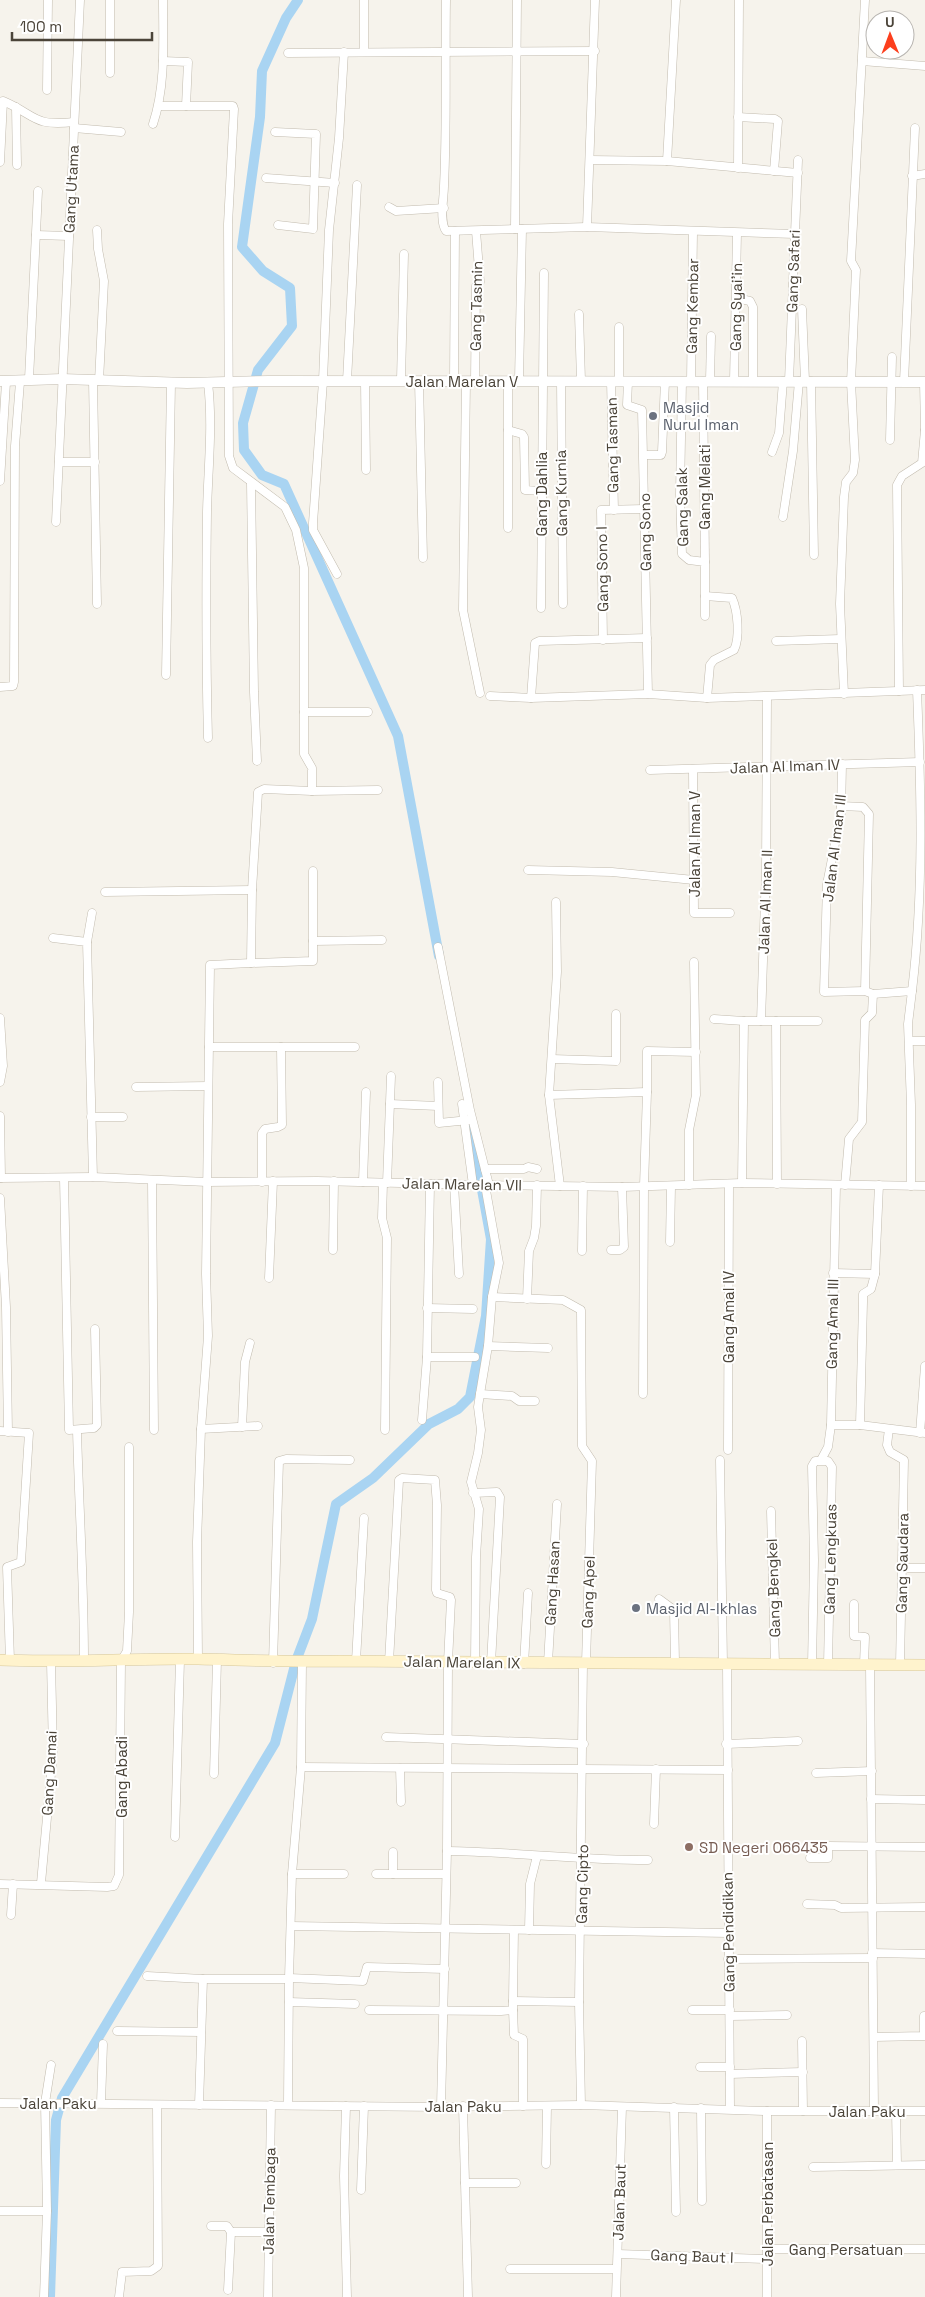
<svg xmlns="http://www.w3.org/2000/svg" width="925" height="2297" font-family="'Space Grotesk',sans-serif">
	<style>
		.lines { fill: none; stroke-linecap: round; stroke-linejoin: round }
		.canal { stroke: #a9d4f2; stroke-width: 10 }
		.minor-casing { stroke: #c2bbae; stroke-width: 9 }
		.tertiary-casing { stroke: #c2bbae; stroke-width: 11 }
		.secondary-casing { stroke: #d6c79b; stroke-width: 12 }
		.minor { stroke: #fff; stroke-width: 8 }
		.tertiary { stroke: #fff; stroke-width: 10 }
		.secondary { stroke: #fff3cd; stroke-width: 11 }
		.worship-dot { fill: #6b7280; stroke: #fff; stroke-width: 2 }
		.education-dot { fill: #8d6e63; stroke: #fff; stroke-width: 2 }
		.labels { text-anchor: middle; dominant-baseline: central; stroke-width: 4; stroke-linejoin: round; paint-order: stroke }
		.street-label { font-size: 15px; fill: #4b4439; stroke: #fff }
		.worship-label { font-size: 15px; fill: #5b616d; stroke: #fff; text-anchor: start }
		.education-label { font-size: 15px; fill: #785e54; stroke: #fff; text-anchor: start }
	</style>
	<rect width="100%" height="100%" fill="#f6f3ec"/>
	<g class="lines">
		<g class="canal">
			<polyline points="298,0 286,18 262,71 260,117 242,247 263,271 290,288 292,326 258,370 243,423 244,450 262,475 284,484 398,736 439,956"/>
			<polyline points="50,2297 56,2120 62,2098 275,1743 296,1661 312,1619 336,1504 373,1478 429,1424 458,1409 470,1397 486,1316 491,1239 468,1113"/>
		</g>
		<defs>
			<g id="minor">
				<polyline points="364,0 364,52"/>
				<path d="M446,0c-1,62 1,124 -2,186 0,12 -5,35 2,45l141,-4 208,7"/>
				<polyline points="288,53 595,51"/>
				<polyline points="163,61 188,62 186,106"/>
				<polyline points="862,61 925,66"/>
				<polyline points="110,73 110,0"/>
				<polyline points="47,90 48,0"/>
				<polyline points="159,106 233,106 234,109 228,224 229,456 233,468 285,507 296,530 304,568 304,754 312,768 312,791"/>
				<polyline points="16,107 17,165"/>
				<polyline points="738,117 775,119 778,121 774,171"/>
				<path d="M153,124c13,-39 10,-83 10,-124"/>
				<polyline points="74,128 121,132"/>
				<polyline points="275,132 316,134 313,229 278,225"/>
				<polyline points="590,160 667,161 798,173"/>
				<polyline points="667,161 676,0"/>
				<path d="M0,162l3,-61c33,14 30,26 71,21"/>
				<polyline points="738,168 739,0"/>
				<polyline points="912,176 925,174"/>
				<polyline points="266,178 335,183"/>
				<polyline points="389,207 396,211 444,208"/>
				<polyline points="587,227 595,0"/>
				<polyline points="515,229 517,0"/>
				<polyline points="97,230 98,249 104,281 99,381"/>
				<polyline points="36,235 69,236"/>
				<polyline points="736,298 750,301 753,307 753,381"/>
				<polyline points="802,309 805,381"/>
				<polyline points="579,314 581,381"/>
				<polyline points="619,327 619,381"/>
				<polyline points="29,379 38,191"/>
				<polyline points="93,380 97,604"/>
				<polyline points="401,380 404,254"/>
				<polyline points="347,381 357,185"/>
				<polyline points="365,381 366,470"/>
				<polyline points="419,381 423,558"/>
				<polyline points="454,381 455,231"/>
				<polyline points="466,381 463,610 480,693"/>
				<polyline points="475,381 476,286 480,282 476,231"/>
				<polyline points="508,381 508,528"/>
				<polyline points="519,381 522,229"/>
				<polyline points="561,381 563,604"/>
				<polyline points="611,381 614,510"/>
				<polyline points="628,381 627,405 642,410 648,694"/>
				<polyline points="682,381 680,494 682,554 689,560 705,562 705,616"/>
				<polyline points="691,381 693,232"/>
				<polyline points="703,381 705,562"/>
				<polyline points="710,381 711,336"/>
				<polyline points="734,381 737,233"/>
				<polyline points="789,381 798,160"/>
				<polyline points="811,381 814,555"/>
				<polyline points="904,382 915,128"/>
				<polyline points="924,382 925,430"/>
				<polyline points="508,430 522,434 524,437 525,490 541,491"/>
				<polyline points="890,440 892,357"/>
				<polyline points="772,452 779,433 783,381"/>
				<polyline points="644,455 661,455 662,452 665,381"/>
				<polyline points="59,462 95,462"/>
				<polyline points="0,481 6,382"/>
				<polyline points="251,483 254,692 257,761"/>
				<polyline points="783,517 793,451 799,381"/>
				<polyline points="56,522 80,0"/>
				<polyline points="337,574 313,530 313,523 323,381 329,230 339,138 344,52"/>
				<path d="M705,596l27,2c6,13 8,40 2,52l-20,10 -4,5 -3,33"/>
				<polyline points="541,608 544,273"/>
				<polyline points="603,640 601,510 644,509"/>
				<polyline points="776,641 840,639"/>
				<polyline points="166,675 171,383"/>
				<polyline points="0,687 13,686 14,682 15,446 20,382"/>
				<polyline points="899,691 897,485 902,476 922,463 925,430"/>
				<polyline points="844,694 840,604 844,497 846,482 853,473 855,460 851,382 856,270 851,261 865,0"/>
				<polyline points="490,696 531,698 648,694 707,698 925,690"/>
				<polyline points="531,698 535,643 539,641 647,638"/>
				<polyline points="304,712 368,712"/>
				<path d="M208,738c-2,-75 -2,-150 -1,-226 1,-43 6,-87 1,-129"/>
				<polyline points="842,764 841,813 827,884 824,992 865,991 873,994 912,991 908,1024 911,1105 911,1186"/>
				<polyline points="693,769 694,913 730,913"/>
				<polyline points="650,770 920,762"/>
				<polyline points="841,806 863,807 869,814 865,991"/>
				<polyline points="528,870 612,872 694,880"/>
				<polyline points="105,892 252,890"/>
				<polyline points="556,902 557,972 549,1095 560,1186"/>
				<polyline points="53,938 87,942 93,1177"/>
				<polyline points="313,941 382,940"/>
				<polyline points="87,942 92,913"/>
				<polyline points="438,947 470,1110 489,1185"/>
				<polyline points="251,963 313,961 313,871"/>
				<path d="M912,991c12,-100 9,-201 5,-301"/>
				<polyline points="0,1018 3,1066 0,1082"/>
				<polyline points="714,1019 744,1021"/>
				<polyline points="761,1021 766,870 767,697"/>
				<polyline points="776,1021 777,1184"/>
				<polyline points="909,1041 925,1041"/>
				<polyline points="209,1047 355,1047"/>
				<polyline points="552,1059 616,1061 616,1014"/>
				<polyline points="438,1082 439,1123 469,1120"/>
				<polyline points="136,1087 208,1086"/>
				<polyline points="647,1092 647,1051 696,1052"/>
				<polyline points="549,1095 647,1092 644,1186 643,1394"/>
				<polyline points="390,1104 438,1106"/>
				<polyline points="462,1104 473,1185"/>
				<polyline points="0,1116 1,1178"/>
				<polyline points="91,1117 123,1117"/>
				<polyline points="485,1169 524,1169 528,1167 537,1169"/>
				<polyline points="0,1178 93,1177 207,1182 317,1181 484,1185 622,1187 742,1183 925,1186"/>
				<polyline points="64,1178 69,1430 94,1428 97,1425 95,1329"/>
				<polyline points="152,1180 154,1430"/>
				<polyline points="262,1182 262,1133 265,1129 278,1127 282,1125 281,1047"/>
				<polyline points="363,1182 366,1092"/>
				<polyline points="383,1183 382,1218 387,1238 385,1430"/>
				<polyline points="387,1183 391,1076"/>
				<polyline points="742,1183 744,1021 818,1021"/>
				<polyline points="454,1184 459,1274"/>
				<polyline points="689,1185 689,1130 696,1095 694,962"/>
				<polyline points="845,1185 849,1139 862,1122 865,1020 872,1013 873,994"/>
				<polyline points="0,1198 6,1307 8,1432"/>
				<polyline points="670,1242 671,1186"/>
				<polyline points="333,1250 334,1181"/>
				<polyline points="611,1250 620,1250 624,1247 622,1187"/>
				<polyline points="582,1251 583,1186"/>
				<polyline points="833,1273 875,1274"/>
				<polyline points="269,1278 273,1181"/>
				<polyline points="492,1297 563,1300 581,1310 582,1446 592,1461 586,1663"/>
				<polyline points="527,1299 529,1251 534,1238 536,1226 537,1185"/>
				<polyline points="427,1308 473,1309"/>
				<polyline points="488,1346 548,1348"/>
				<polyline points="427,1357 475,1357"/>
				<polyline points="480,1394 512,1396 519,1401 535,1401"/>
				<polyline points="422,1420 427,1357 430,1184"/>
				<polyline points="831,1425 860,1425 863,1302 863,1294 871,1289 875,1274 879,1185"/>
				<polyline points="860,1425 925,1433"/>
				<polyline points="242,1427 245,1362 250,1343"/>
				<polyline points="201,1429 258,1426"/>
				<polyline points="889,1429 887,1445 890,1452 904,1460 900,1665"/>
				<path d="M77,1430c2,77 7,154 7,231"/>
				<polyline points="0,1431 29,1433 21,1562 7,1567 10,1661"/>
				<polyline points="920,1433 925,1366"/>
				<polyline points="728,1450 729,1184"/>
				<polyline points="720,1460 723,1664"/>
				<polyline points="821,1460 828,1447 831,1425 836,1185"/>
				<polyline points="473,1493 497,1492 500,1497 491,1663"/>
				<polyline points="771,1511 775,1664"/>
				<polyline points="902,1568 925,1568"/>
				<polyline points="659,1599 674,1610 675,1663"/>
				<polyline points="854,1604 854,1636 865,1637 864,1665"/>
				<polyline points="198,1659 197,1542 201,1429 208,1336 206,1274 210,965 251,963 252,890 258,792 264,789 312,791 378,790"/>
				<polyline points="356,1661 364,1518"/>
				<polyline points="389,1662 399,1480 402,1478 435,1480 437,1505 436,1590 437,1593 450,1597 451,1600 448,1662 447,1851 441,2107"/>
				<polyline points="273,1663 279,1461 286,1459 350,1460"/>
				<polyline points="475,1663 476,1557 479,1509 471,1482 478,1453 481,1430 478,1407 480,1394 488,1346 492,1297 499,1263 485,1185"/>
				<polyline points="548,1663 557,1504"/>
				<polyline points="524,1664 528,1593"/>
				<polyline points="727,1664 730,2109"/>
				<polyline points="812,1665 814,1560 812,1466 815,1461 828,1461 832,1467 828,1665"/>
				<polyline points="870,1665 874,2111"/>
				<polyline points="386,1737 584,1744"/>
				<polyline points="726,1744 798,1741"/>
				<polyline points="301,1767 728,1770"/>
				<polyline points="400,1768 401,1802"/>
				<polyline points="816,1773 872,1771"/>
				<polyline points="214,1774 217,1660"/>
				<polyline points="871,1799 925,1800"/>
				<polyline points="654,1824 656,1769"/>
				<polyline points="175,1837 180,1660"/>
				<path d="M447,1851c67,1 133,9 201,9"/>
				<polyline points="810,1858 828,1858 828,1846 925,1847"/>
				<polyline points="292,1874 344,1874"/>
				<polyline points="376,1874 446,1874"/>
				<polyline points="393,1874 393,1852"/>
				<polyline points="41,1883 53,1752 51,1662"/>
				<polyline points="0,1884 107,1887 114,1886 119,1875 121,1661 127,1651 129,1612 129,1447"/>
				<polyline points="807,1904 835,1905 841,1908 925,1907"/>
				<polyline points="11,1915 13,1884"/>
				<polyline points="291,1926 728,1933"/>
				<polyline points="529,1930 530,1884 537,1856"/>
				<polyline points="872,1953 925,1954"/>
				<polyline points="728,1959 873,1958"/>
				<polyline points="147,1976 203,1979 289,1979"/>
				<polyline points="289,1978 363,1981 367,1967 445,1969"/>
				<polyline points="513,2001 514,1930"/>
				<polyline points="289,2002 355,2004"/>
				<polyline points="369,2010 501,2011 513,2010 513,2001 579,2002"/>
				<polyline points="513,2010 514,2035 523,2039 523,2106"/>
				<polyline points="692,2010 730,2010"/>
				<polyline points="730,2016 787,2015"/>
				<polyline points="117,2031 201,2032"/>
				<polyline points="874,2037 924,2036 924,2016"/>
				<polyline points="802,2041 803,2111"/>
				<polyline points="700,2067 730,2067"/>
				<polyline points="730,2074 803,2072"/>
				<polyline points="0,2103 441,2107 581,2105 767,2111 925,2111"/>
				<polyline points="101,2103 103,2044"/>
				<polyline points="288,2104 289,1978 292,1874 301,1767 302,1662"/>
				<polyline points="199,2105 203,1979"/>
				<polyline points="581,2105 579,2002 583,1663"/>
				<polyline points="346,2106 344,2176 347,2297"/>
				<polyline points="463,2106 468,2297"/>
				<polyline points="674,2107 676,2212"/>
				<polyline points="701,2108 702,2201"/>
				<polyline points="896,2111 897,2164"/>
				<polyline points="546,2164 547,2106"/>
				<polyline points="813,2167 925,2165"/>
				<polyline points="465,2183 516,2183"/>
				<polyline points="361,2190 364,2106"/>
				<polyline points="0,2211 47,2211"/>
				<polyline points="211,2226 227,2226 231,2232 228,2290"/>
				<polyline points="231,2232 268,2232"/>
				<polyline points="767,2249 925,2249"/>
				<polyline points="618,2254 767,2259"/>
				<polyline points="510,2269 616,2269"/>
				<polyline points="44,2297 47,2211 45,2103 51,2065"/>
				<polyline points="119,2297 122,2272 151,2271 158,2266 157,2105"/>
				<polyline points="268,2297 271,2105"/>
				<polyline points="616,2297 622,2107"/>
				<polyline points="767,2297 767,2111"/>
			</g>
			<polyline id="tertiary" points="0,381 62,379 187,383 269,381 925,382"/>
			<path id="secondary" d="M0,1660c66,3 132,-2 198,-1 48,1 94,3 141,2l586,4"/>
		</defs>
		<use href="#minor" class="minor-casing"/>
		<use href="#tertiary" class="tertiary-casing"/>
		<use href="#secondary" class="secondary-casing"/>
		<use href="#minor" class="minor"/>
		<use href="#tertiary" class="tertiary"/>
		<use href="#secondary" class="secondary"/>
	</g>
	<g class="worship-dot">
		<circle cx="653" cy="416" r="5"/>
		<circle cx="636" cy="1608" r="5"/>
	</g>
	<circle class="education-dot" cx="689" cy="1847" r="5"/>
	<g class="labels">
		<g class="street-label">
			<text transform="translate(71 189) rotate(-87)">Gang Utama</text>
			<text transform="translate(793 271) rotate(-88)">Gang Safari</text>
			<text transform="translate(476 306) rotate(-89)">Gang Tasmin</text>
			<text transform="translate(692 306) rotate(-89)">Gang Kembar</text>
			<text transform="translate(736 307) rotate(-89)">Gang Syai'in</text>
			<text x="462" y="381">Jalan Marelan V</text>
			<text transform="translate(612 445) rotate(-91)">Gang Tasman</text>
			<text transform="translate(704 487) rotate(-90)">Gang Melati</text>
			<text transform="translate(561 493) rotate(-91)">Gang Kurnia</text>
			<text transform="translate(541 494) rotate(-90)">Gang Dahlia</text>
			<text transform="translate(682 507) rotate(-91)">Gang Salak</text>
			<text transform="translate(645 532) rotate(-91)">Gang Sono</text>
			<text transform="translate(602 569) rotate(-91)">Gang Sono I</text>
			<text transform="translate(785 766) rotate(-2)">Jalan Al Iman IV</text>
			<text transform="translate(694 844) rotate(-90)">Jalan Al Iman V</text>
			<text transform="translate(834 848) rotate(-83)">Jalan Al Iman III</text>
			<text transform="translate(765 902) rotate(-88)">Jalan Al Iman II</text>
			<text transform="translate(462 1184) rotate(1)">Jalan Marelan VII</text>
			<text transform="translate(728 1317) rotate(-90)">Gang Amal IV</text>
			<text transform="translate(832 1324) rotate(-89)">Gang Amal III</text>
			<text transform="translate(830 1559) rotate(-89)">Gang Lengkuas</text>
			<text transform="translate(902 1563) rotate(-89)">Gang Saudara</text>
			<text transform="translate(552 1583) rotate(-87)">Gang Hasan</text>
			<text transform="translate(773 1588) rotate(-92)">Gang Bengkel</text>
			<text transform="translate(588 1592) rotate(-88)">Gang Apel</text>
			<text transform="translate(462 1662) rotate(1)">Jalan Marelan IX</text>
			<text transform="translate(49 1773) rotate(-87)">Gang Damai</text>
			<text transform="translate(121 1777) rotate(-90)">Gang Abadi</text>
			<text transform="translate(582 1884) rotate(-89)">Gang Cipto</text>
			<text transform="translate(728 1932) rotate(-91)">Gang Pendidikan</text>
			<text x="58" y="2103">Jalan Paku</text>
			<text x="463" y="2106">Jalan Paku</text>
			<text x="867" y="2111">Jalan Paku</text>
			<text transform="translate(269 2201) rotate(-89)">Jalan Tembaga</text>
			<text transform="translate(619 2202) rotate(-88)">Jalan Baut</text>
			<text transform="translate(767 2204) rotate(-90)">Jalan Perbatasan</text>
			<text x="846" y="2249">Gang Persatuan</text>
			<text transform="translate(692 2256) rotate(2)">Gang Baut I</text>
		</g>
		<g class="worship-label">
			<text x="663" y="407">Masjid<tspan x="663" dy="17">Nurul Iman</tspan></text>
			<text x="646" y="1608">Masjid Al-Ikhlas</text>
		</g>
		<g class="education-label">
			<text x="699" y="1847">SD Negeri 066435</text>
		</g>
	</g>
	<g transform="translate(890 35) rotate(359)"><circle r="24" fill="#ffffff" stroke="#b7b4b0"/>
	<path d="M0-4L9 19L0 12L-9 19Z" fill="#fc3f1d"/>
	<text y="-8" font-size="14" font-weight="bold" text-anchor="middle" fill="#4b4439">U</text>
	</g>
	<path d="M12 32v8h140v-8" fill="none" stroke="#4b4439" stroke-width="2.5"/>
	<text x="20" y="32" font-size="15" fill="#4b4439" stroke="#ffffff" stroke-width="4" paint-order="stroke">100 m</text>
</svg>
